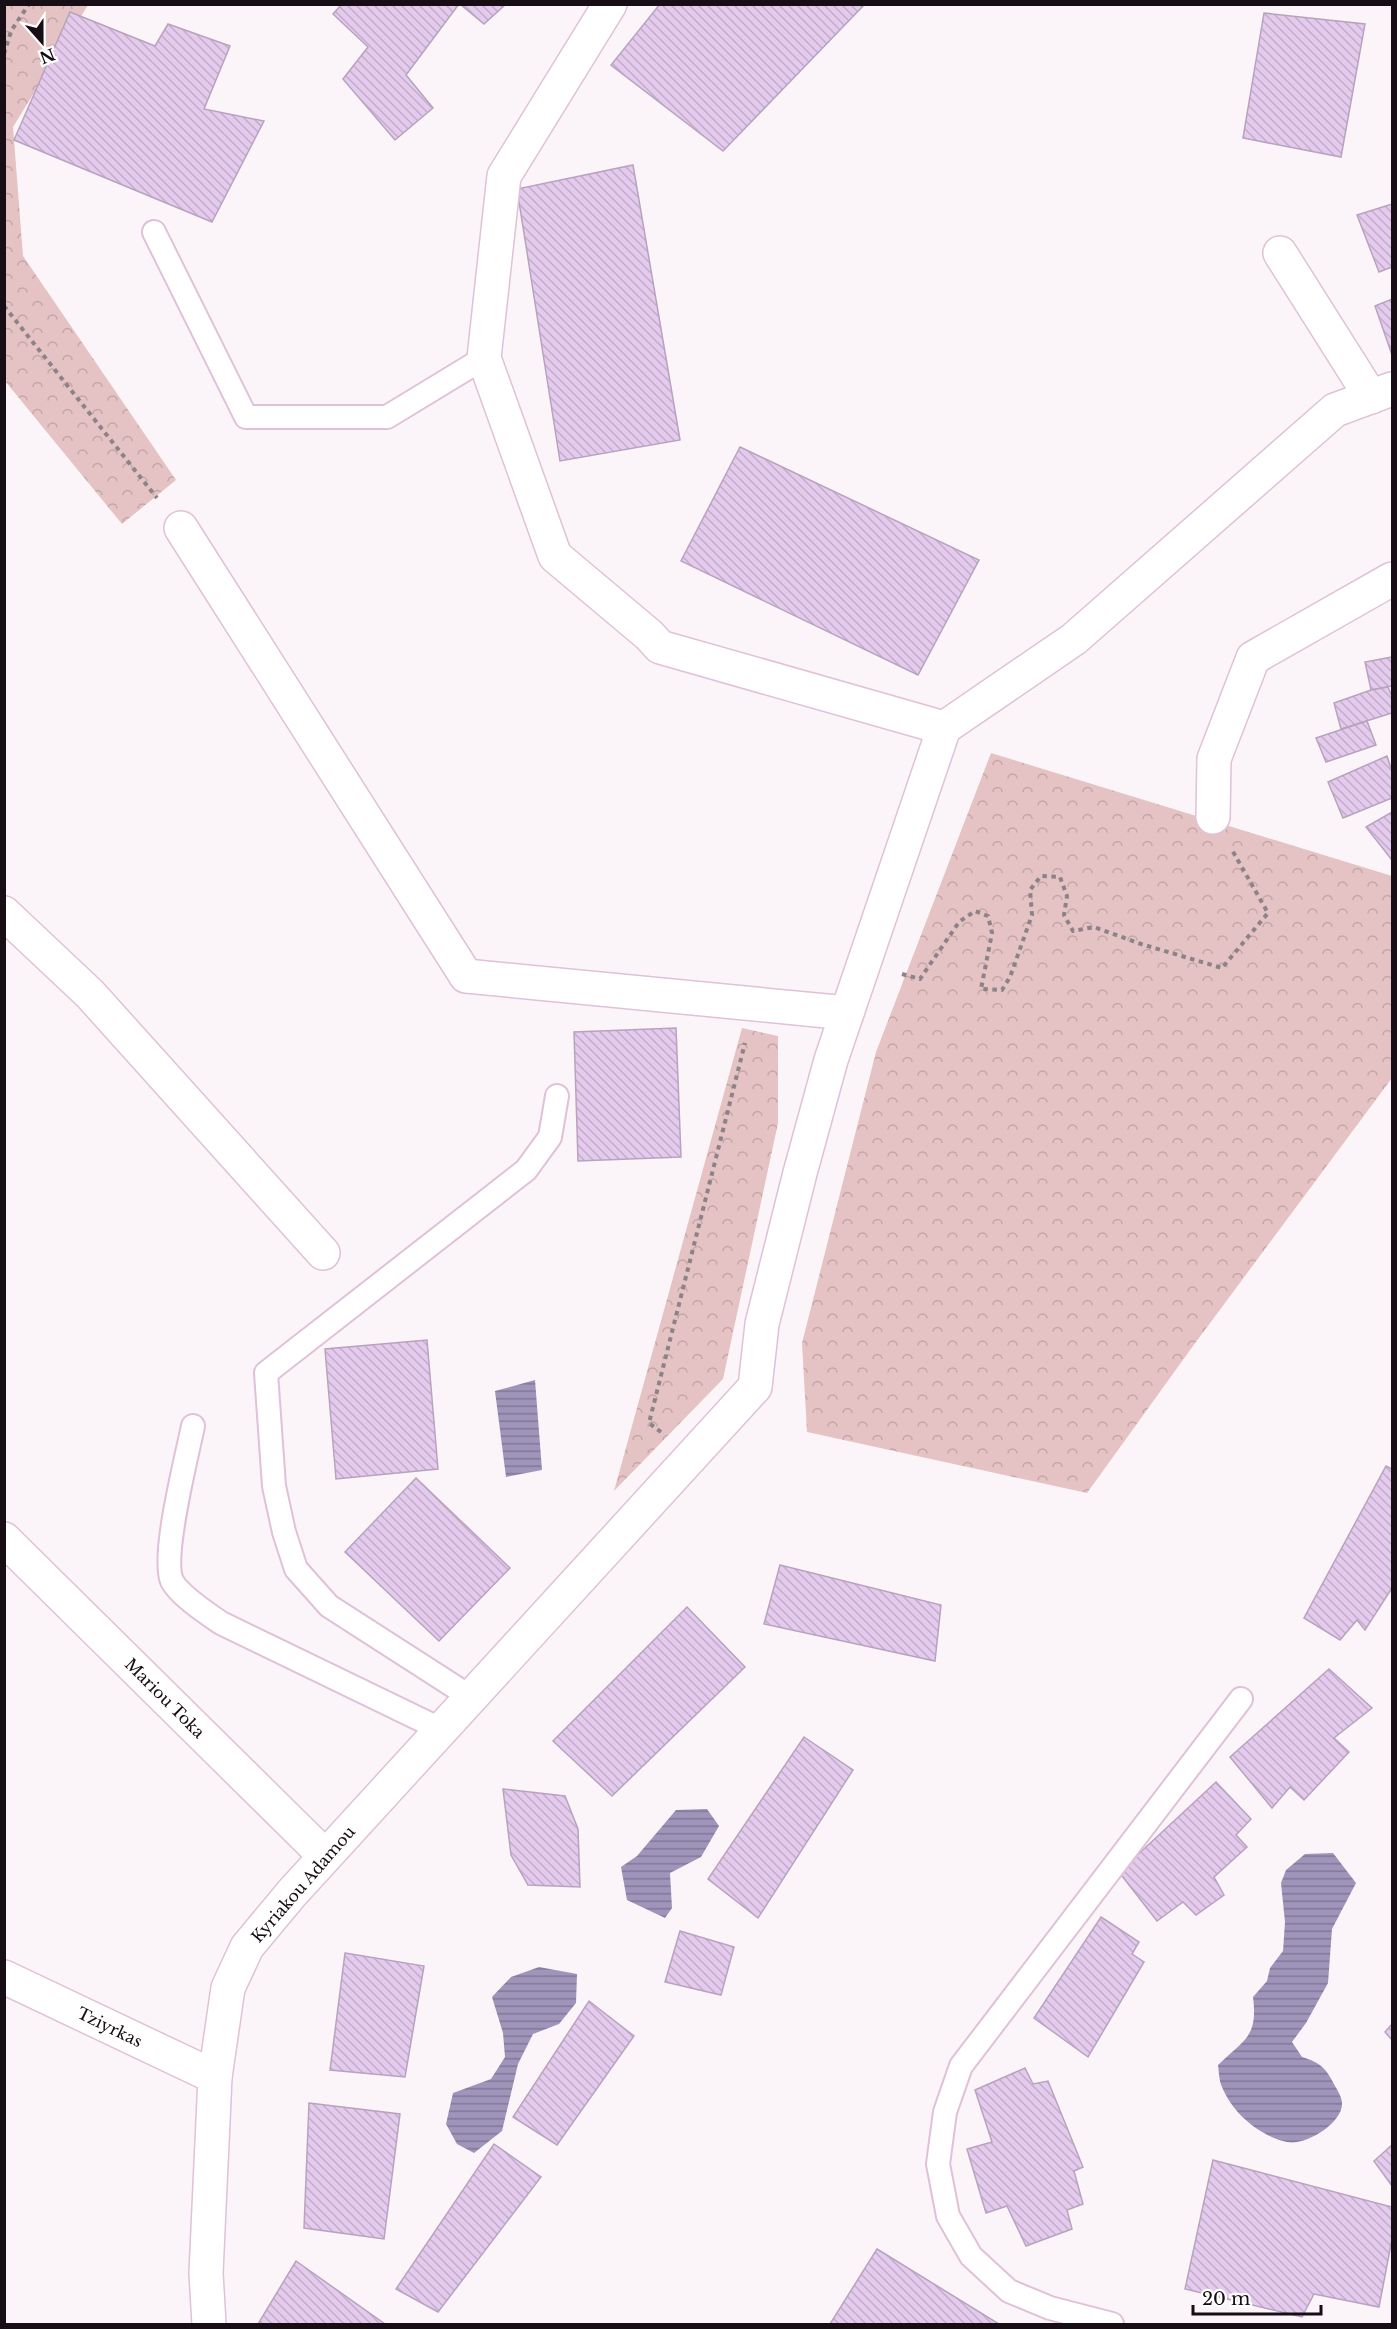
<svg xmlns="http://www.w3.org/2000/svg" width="1397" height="2329" font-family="'Libre Baskerville',serif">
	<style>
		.park { fill: url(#park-crowns) }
		.water { fill: url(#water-rules) }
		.building { fill: url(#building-back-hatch); stroke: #b7a3be; stroke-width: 1.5 }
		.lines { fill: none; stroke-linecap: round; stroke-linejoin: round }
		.service-casing { stroke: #e0c1d7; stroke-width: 26 }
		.minor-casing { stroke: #e0c1d7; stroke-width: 36 }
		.path { stroke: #8b8388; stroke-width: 4; stroke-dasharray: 4.5 4.5; stroke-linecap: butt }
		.service { stroke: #fff; stroke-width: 22 }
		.minor { stroke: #fff; stroke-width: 33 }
		.labels { text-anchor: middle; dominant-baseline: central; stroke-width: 6; stroke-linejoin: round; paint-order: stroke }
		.street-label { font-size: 16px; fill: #170d14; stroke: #fff }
	</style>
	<defs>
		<pattern id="park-crowns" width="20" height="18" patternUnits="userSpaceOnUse" patternTransform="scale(1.5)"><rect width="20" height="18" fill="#e5c2c3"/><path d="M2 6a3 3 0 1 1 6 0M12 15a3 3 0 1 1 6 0" fill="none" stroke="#c4a6a7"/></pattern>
		<pattern id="water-rules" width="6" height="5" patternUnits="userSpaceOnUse" patternTransform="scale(1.5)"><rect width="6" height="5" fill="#9f94ba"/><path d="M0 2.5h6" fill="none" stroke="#817796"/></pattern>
		<pattern id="building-back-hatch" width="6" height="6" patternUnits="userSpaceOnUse" patternTransform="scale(1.5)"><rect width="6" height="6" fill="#e4caed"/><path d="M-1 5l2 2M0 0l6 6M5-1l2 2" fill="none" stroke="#c3acca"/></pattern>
	</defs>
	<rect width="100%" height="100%" fill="#fbf5f9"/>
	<g class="park">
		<polygon points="4,5 88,5 13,127 14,140 23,256 176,480 122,524 5,381"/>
		<polygon points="991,753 1392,876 1392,1078 1193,1346 1087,1493 807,1432 802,1343 876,1052"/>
		<polygon points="742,1028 778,1036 778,1123 723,1379 614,1491"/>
	</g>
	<g class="water">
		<polygon points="535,1380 542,1470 506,1477 495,1391"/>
		<polygon points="707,1809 719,1826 701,1857 670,1873 672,1908 665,1918 627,1900 621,1867 637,1856 676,1810"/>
		<path d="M1333,1853l23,30 -24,46 -4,54 -22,40 -14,19 10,15c19,6 24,11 33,29 3,5 7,12 7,17 1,20 -36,43 -55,39 -27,-6 -54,-28 -65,-55 -3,-6 -3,-15 -4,-22 27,-26 40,-28 35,-68l14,-16 3,-13 13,-17 2,-29 -4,-39 5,-13 19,-16z"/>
		<polygon points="539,1967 577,1974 576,2003 559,2024 533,2034 518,2064 502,2131 474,2153 457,2144 446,2124 453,2093 491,2079 505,2057 503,2033 492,1997 511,1977"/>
	</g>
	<g class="building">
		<polygon points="342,4 459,4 406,75 433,108 395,140 343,79 368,47 333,14"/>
		<polygon points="460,4 506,4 484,24"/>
		<polygon points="660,4 865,4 723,151 611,65"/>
		<polygon points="70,12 155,46 168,24 230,46 204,109 264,121 212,222 14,140"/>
		<polygon points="1264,13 1365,24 1341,157 1243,138"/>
		<polygon points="633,165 680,440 560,461 517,189"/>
		<polygon points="1392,204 1392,267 1379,272 1357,215"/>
		<polygon points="1392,299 1392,355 1375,306"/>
		<polygon points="740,447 979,560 918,675 681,561"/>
		<polygon points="1392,657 1392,686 1371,690 1365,662"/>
		<polygon points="1388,687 1392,696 1392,713 1341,729 1334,703 1371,690"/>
		<polygon points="1367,721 1376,745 1326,762 1316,738"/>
		<polygon points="1387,756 1392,771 1392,798 1343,818 1328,782"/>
		<polygon points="1392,812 1392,860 1366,827"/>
		<polygon points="676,1028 681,1157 578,1161 574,1032"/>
		<polygon points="427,1340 438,1469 336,1479 325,1349"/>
		<polygon points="1386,1466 1392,1469 1392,1588 1365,1630 1357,1620 1340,1640 1304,1618"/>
		<polygon points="416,1478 510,1568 439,1641 345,1552"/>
		<polygon points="780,1565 941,1605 935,1661 764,1624"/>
		<polygon points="687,1607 745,1667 612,1796 553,1741"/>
		<polygon points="1329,1669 1372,1708 1334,1738 1349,1752 1304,1800 1290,1787 1272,1808 1230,1757"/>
		<polygon points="804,1737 853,1770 758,1918 708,1879"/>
		<polygon points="1216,1782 1251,1819 1236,1835 1247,1847 1214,1877 1224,1895 1196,1915 1183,1902 1157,1921 1119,1872"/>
		<polygon points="503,1789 565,1796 578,1829 580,1887 528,1885 511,1855"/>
		<polygon points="1101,1917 1139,1942 1132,1954 1144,1962 1088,2057 1034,2018"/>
		<polygon points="680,1931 734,1947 721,1995 665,1982"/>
		<polygon points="345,1953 424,1966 405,2077 330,2070"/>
		<polygon points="589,2001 634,2036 557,2145 513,2117"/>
		<polygon points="1392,2024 1392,2040 1385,2032"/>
		<polygon points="1025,2068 1033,2084 1048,2081 1083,2167 1074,2171 1083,2204 1067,2210 1072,2229 1026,2246 1007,2206 986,2213 967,2149 992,2142 975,2090"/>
		<polygon points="309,2103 400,2114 384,2239 304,2228"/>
		<polygon points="494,2144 541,2177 438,2312 396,2289"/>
		<polygon points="1392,2145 1392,2186 1374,2161"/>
		<polygon points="1213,2160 1392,2207 1392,2239 1379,2307 1314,2294 1302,2317 1185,2289"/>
		<polygon points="877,2249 999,2324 830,2324"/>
		<polygon points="296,2261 385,2324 258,2324"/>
	</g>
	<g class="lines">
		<defs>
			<g id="service">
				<polyline points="154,232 246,417 387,417 484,358"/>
				<path d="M193,1426c-6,30 -32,130 -21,155 7,14 36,33 49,42l221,107"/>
				<polyline points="472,1698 329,1606 296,1569 284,1532 274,1486 266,1373 526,1170 550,1137 557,1096"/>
				<polyline points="1112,2324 1050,2308 1009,2291 971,2256 948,2216 938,2164 945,2112 961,2066 1241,1699"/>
			</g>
			<g id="minor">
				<polyline points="610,4 504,176 484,358 555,556 649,635 660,647 944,728 1074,639 1335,410 1392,389"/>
				<polyline points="1280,253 1371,397"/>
				<polyline points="181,528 466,976 847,1013"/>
				<polyline points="1213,817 1214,759 1253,658 1392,579"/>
				<polyline points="4,913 90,994 323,1253"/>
				<polyline points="4,1539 325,1856"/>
				<polyline points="4,1977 215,2077"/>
				<polyline points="209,2324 206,2273 215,2077 228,1988 247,1947 292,1893 755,1387 762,1324 800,1173 831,1060 944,728"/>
			</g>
		</defs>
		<use href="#service" class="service-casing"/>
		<use href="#minor" class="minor-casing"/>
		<g class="path">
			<polyline points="4,54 11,31 29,4"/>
			<polyline points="4,306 157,498"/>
			<polyline points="902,974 920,979 959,922 975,911 988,916 992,933 981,989 1002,990 1010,977 1032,915 1030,890 1041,876 1060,877 1067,896 1064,915 1073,931 1094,927 1141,944 1222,968 1268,913 1232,850"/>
			<polyline points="661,1432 649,1423 745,1043"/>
		</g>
		<use href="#service" class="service"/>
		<use href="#minor" class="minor"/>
	</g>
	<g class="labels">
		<g class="street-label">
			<text transform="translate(165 1698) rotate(45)">Mariou Toka</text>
			<text transform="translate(303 1884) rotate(-49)">Kyriakou Adamou</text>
			<text transform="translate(110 2027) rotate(26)">Tziyrkas</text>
		</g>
	</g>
	<rect width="1397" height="2329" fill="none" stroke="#170d14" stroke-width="12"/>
	<g transform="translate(42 42) rotate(159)" stroke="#ffffff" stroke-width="4.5" paint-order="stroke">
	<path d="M0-4.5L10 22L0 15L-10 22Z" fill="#170d14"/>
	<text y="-9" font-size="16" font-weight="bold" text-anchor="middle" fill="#170d14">N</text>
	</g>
	<path d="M1193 2305v9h128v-9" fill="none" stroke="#170d14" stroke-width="3"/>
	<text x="1202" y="2305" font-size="18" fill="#170d14" stroke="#ffffff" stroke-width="4.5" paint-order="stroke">20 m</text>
</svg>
